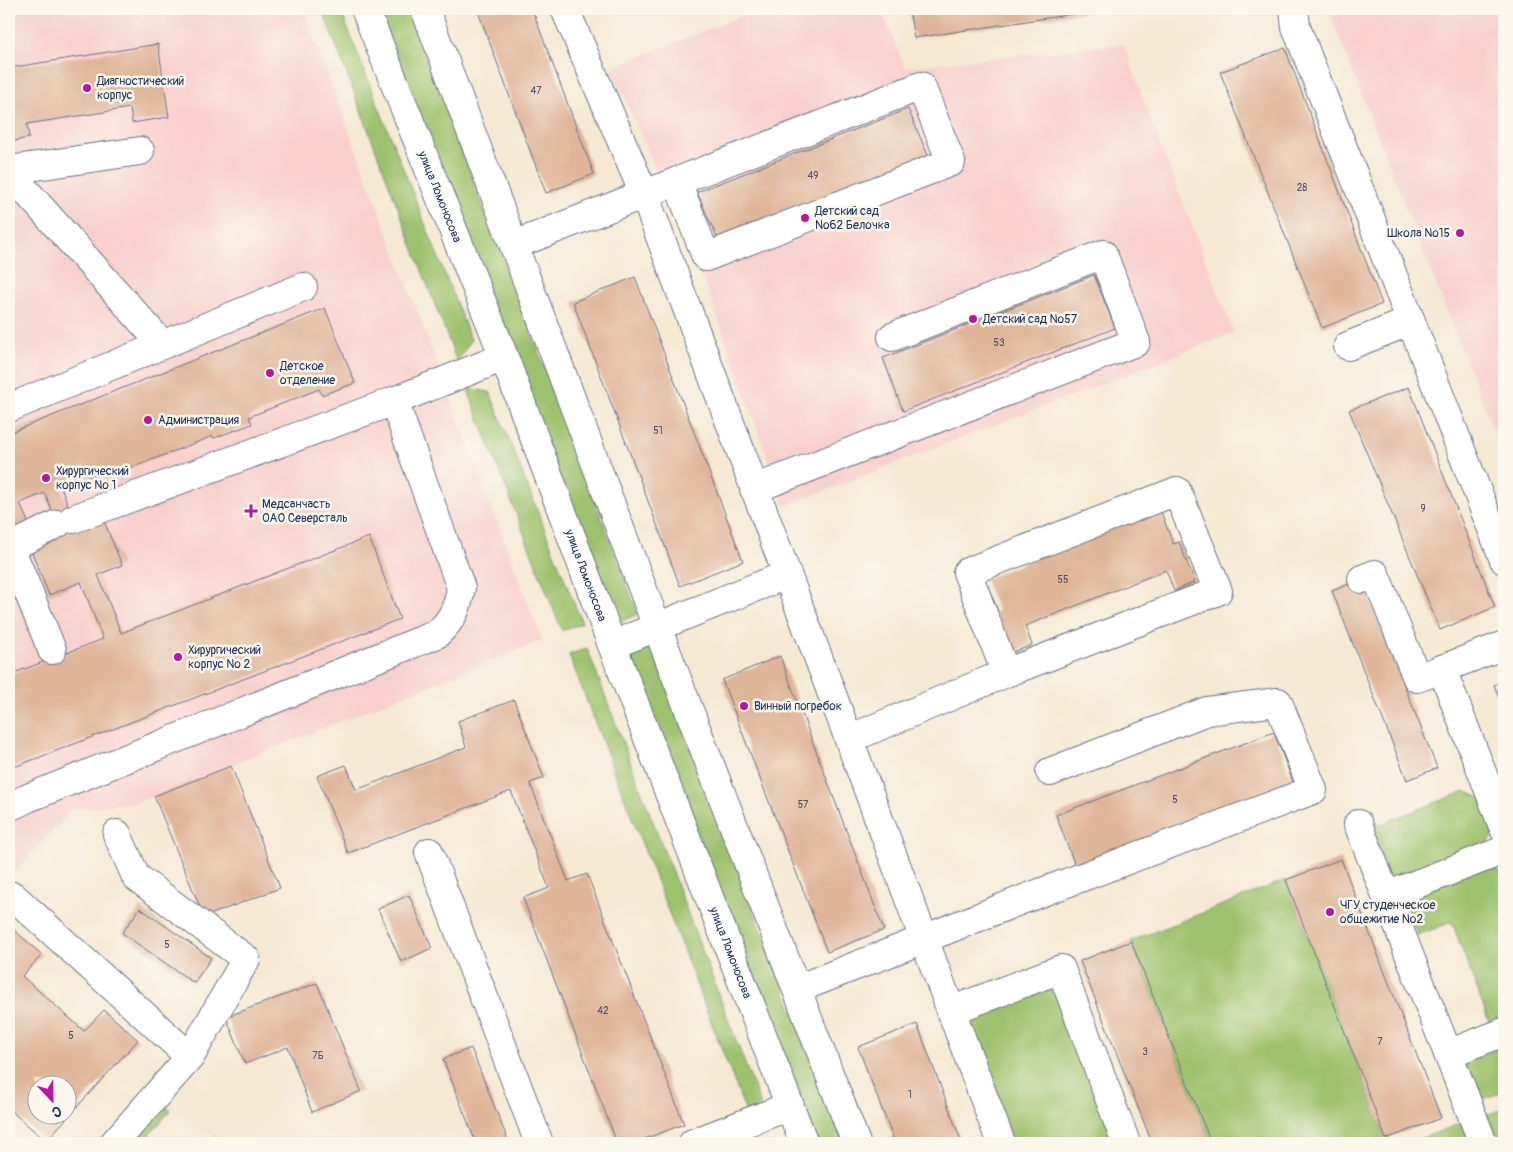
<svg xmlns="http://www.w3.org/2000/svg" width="1513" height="1152" font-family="Pangolin,sans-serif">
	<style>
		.built { fill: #f7d0cc }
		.green { fill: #9dc26d; stroke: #5c7866 }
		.building { fill: #deb598; fill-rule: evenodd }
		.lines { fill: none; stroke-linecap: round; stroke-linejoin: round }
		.minor-casing { stroke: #677087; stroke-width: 30 }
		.minor { stroke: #fff; stroke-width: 28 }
		.poi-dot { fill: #b5179e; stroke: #fbf7ec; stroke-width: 2 }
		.labels { text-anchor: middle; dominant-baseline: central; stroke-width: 5; stroke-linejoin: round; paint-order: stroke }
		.number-label { font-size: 10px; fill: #4c506c }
		.poi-label { font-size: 12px; fill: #1b2f5e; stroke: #fbf7ec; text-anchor: start }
		.street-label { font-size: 12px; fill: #1b2f5e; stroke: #fbf7ec }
	</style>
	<rect width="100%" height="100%" fill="#fbf7ec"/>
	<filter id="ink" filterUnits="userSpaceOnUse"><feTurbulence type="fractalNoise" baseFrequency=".02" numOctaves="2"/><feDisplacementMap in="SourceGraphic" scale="10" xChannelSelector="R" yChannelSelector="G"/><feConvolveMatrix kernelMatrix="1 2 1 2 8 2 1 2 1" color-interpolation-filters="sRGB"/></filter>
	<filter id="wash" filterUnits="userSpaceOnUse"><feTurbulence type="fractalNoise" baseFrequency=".0096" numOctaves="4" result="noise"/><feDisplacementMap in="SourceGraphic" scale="20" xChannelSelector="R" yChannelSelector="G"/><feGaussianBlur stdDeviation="1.12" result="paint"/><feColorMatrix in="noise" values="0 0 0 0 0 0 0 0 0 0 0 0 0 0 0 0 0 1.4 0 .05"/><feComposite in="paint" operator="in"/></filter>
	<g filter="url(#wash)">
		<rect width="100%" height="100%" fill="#f5e9d2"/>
		<g class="built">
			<polygon points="9,9 303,9 542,640 154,796 133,803 73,809 9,878"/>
			<polygon points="758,9 881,9 905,67 1124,44 1155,131 1234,333 785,506 713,304 612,68"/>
			<polygon points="1328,9 1504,9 1504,457"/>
		</g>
		<g class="green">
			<polygon points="322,9 340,9 471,340 457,362"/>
			<polygon points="378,9 408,9 638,614 617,623"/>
			<polygon points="467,388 490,392 582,623 562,631"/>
			<polygon points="651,645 844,1143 818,1143 628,654"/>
			<polygon points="587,648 761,1106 746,1112 569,655"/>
			<polygon points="1465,791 1481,798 1493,834 1486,848 1391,884 1371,828"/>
			<polygon points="1482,865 1503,873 1504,877 1504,1016 1489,1022 1452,922 1418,935 1407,910 1417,894"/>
			<polygon points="1286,880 1386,1139 1375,1143 1211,1143 1131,941"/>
			<polygon points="1049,990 1062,995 1119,1143 1014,1143 970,1033 977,1017"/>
			<polygon points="1504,1047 1504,1091 1478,1101 1463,1062"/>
			<polygon points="165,1105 171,1110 142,1143 131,1143"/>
			<polygon points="1504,1108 1504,1143 1497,1143 1485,1116"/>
			<polygon points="1464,1122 1472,1143 1409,1143"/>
		</g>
		<g id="blocks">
			<g class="building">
				<polygon points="477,9 532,9 594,174 546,193"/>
				<polygon points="909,9 1100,9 1100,10 914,38"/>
				<polygon points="158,44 169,117 132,123 130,108 27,124 29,138 9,142 9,68"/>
				<polygon points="1285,48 1382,304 1322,328 1220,72"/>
				<polygon points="908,109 930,160 718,240 697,192"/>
				<polygon points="1094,275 1115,328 903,411 883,358"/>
				<polygon points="635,277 743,561 680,586 573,302"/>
				<polygon points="325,308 355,383 322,395 319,389 249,417 252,424 214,438 213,436 110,476 108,469 61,487 76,526 102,516 122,565 98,575 121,633 369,537 400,619 9,769 9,675 103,639 81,582 49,595 29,545 60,532 45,493 20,503 32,532 9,541 9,433"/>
				<polygon points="1409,387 1495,607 1440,630 1349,410"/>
				<polygon points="1160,509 1173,544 1179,542 1195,582 1174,591 1166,570 1025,626 1032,645 1011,653 995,613 998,611 985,579"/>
				<polygon points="1362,579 1437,768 1407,780 1332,591"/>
				<polygon points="780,656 884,930 827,952 722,680"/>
				<polygon points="1504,680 1504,711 1494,685"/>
				<polygon points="514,700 544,778 530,783 568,881 587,874 684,1124 634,1143 617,1143 523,898 549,888 511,791 348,853 317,776 346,765 356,790 466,747 458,721"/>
				<polygon points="1274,732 1294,785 1076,868 1056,815"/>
				<polygon points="231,766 280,888 204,917 154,796"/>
				<polygon points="1341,859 1441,1118 1386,1139 1286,880"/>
				<polygon points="409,895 432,948 401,962 378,909"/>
				<polygon points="140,908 211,958 194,983 122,933"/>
				<path d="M11,927l31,28 -20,21 62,55 20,-21 34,30 -92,101 -35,-30 -2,2v-183zM38,1084h30v30h-30z"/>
				<polygon points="1131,941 1211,1143 1152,1143 1080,961"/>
				<polygon points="317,983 361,1091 312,1112 288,1047 245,1064 226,1017"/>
				<polygon points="917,1024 962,1143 895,1143 858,1047"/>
				<polygon points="471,1048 509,1143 476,1143 443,1059"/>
				<polygon points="214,1136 222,1143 207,1143"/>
			</g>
		</g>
	</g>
	<g filter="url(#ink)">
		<use href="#blocks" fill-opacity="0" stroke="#677087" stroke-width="1"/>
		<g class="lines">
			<defs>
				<g id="minor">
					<path id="s1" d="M365,9l139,348 108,288 192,498"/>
					<polyline points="425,9 657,627 856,1143"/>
					<polyline points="565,9 644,194 924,939 797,989"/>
					<polyline points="1294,9 1296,27 1504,560"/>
					<polyline points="9,170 140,151"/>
					<polyline points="9,172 162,344"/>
					<polyline points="514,245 921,86 951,162 706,257 677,181"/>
					<polyline points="1348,346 1411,321"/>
					<polyline points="9,408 303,287"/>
					<polyline points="754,489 1136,342 1103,254 892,337"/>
					<polyline points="73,519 394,401 504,357"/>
					<polyline points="10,547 52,650"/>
					<polyline points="9,548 57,524"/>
					<polyline points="1362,579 1375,574 1417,678 1442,669"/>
					<polyline points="612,645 786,575"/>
					<polyline points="1504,645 1442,669 1504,829"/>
					<polyline points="849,739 1006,673 1218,591 1177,491 967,572 1006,673"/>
					<path d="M9,807l19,-9 409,-164c15,-14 21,-26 24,-46l-67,-187"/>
					<polyline points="1358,824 1483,1143"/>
					<polyline points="429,852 539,1143"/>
					<polyline points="1386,896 1504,850"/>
					<polyline points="9,901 13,896 190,1057"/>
					<polyline points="950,1011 1061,969 1126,1143"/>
					<polyline points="1448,1054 1504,1032"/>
					<polyline points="114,1143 190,1057 246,959 136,877 117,834"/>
					<polyline points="693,1143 790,1106"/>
					<polyline points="1001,1143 924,939 1024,899 1313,790 1278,702 1207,711 1050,772"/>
				</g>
			</defs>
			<use href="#minor" class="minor-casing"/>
			<use href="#minor" class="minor"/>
		</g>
	</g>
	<g class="poi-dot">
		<circle cx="87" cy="88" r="5"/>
		<circle cx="805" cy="218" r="5"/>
		<circle cx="1460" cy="233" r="5"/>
		<circle cx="973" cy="319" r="5"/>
		<circle cx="270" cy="373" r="5"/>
		<circle cx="148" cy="420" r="5"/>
		<circle cx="46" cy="478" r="5"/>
		<path d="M248.5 503.5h5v5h5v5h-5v5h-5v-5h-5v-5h5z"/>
		<circle cx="178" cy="657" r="5"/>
		<circle cx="744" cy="706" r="5"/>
		<circle cx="1330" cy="912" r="5"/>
	</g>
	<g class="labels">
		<g class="number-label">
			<text x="536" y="91">47</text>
			<text x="813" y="176">49</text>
			<text x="1302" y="188">28</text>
			<text x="999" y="343">53</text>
			<text x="658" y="431">51</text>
			<text x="1423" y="509">9</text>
			<text x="1063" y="580">55</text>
			<text x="1175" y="800">5</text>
			<text x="803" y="805">57</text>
			<text x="167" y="945">5</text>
			<text x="603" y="1011">42</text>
			<text x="71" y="1036">5</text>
			<text x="1380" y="1042">7</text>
			<text x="1145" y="1052">3</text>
			<text x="318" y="1056">7Б</text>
			<text x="910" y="1095">1</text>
		</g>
		<g class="poi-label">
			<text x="97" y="81">Диагностический<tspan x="97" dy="14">корпус</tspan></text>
			<text x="815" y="211">Детский сад<tspan x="815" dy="14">№62 Белочка</tspan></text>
			<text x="1450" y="233" text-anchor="end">Школа №15</text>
			<text x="983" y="319">Детский сад №57</text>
			<text x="280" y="366">Детское<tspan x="280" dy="14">отделение</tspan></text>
			<text x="158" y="420">Администрация</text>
			<text x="56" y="471">Хирургический<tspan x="56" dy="14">корпус № 1</tspan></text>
			<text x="262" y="504">Медсанчасть<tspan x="262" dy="14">ОАО Северсталь</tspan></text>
			<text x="188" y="650">Хирургический<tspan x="188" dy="14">корпус № 2</tspan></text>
			<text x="754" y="706">Винный погребок</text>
			<text x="1340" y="905">ЧГУ студенческое<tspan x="1340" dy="14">общежитие №2</tspan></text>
		</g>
		<g class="street-label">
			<text stroke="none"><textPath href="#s1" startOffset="202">улица Ломоносова</textPath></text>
			<text stroke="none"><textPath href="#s1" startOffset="608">улица Ломоносова</textPath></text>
			<text stroke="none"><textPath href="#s1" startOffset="1012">улица Ломоносова</textPath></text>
		</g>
	</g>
	<rect width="1513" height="1152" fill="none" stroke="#fbf7ec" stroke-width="30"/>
	<g transform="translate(52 1100) rotate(158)"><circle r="24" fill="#fbf7ec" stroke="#a1a7b3"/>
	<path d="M0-4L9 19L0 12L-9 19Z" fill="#b5179e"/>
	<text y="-8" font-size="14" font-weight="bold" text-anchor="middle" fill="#1b2f5e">С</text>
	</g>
</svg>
